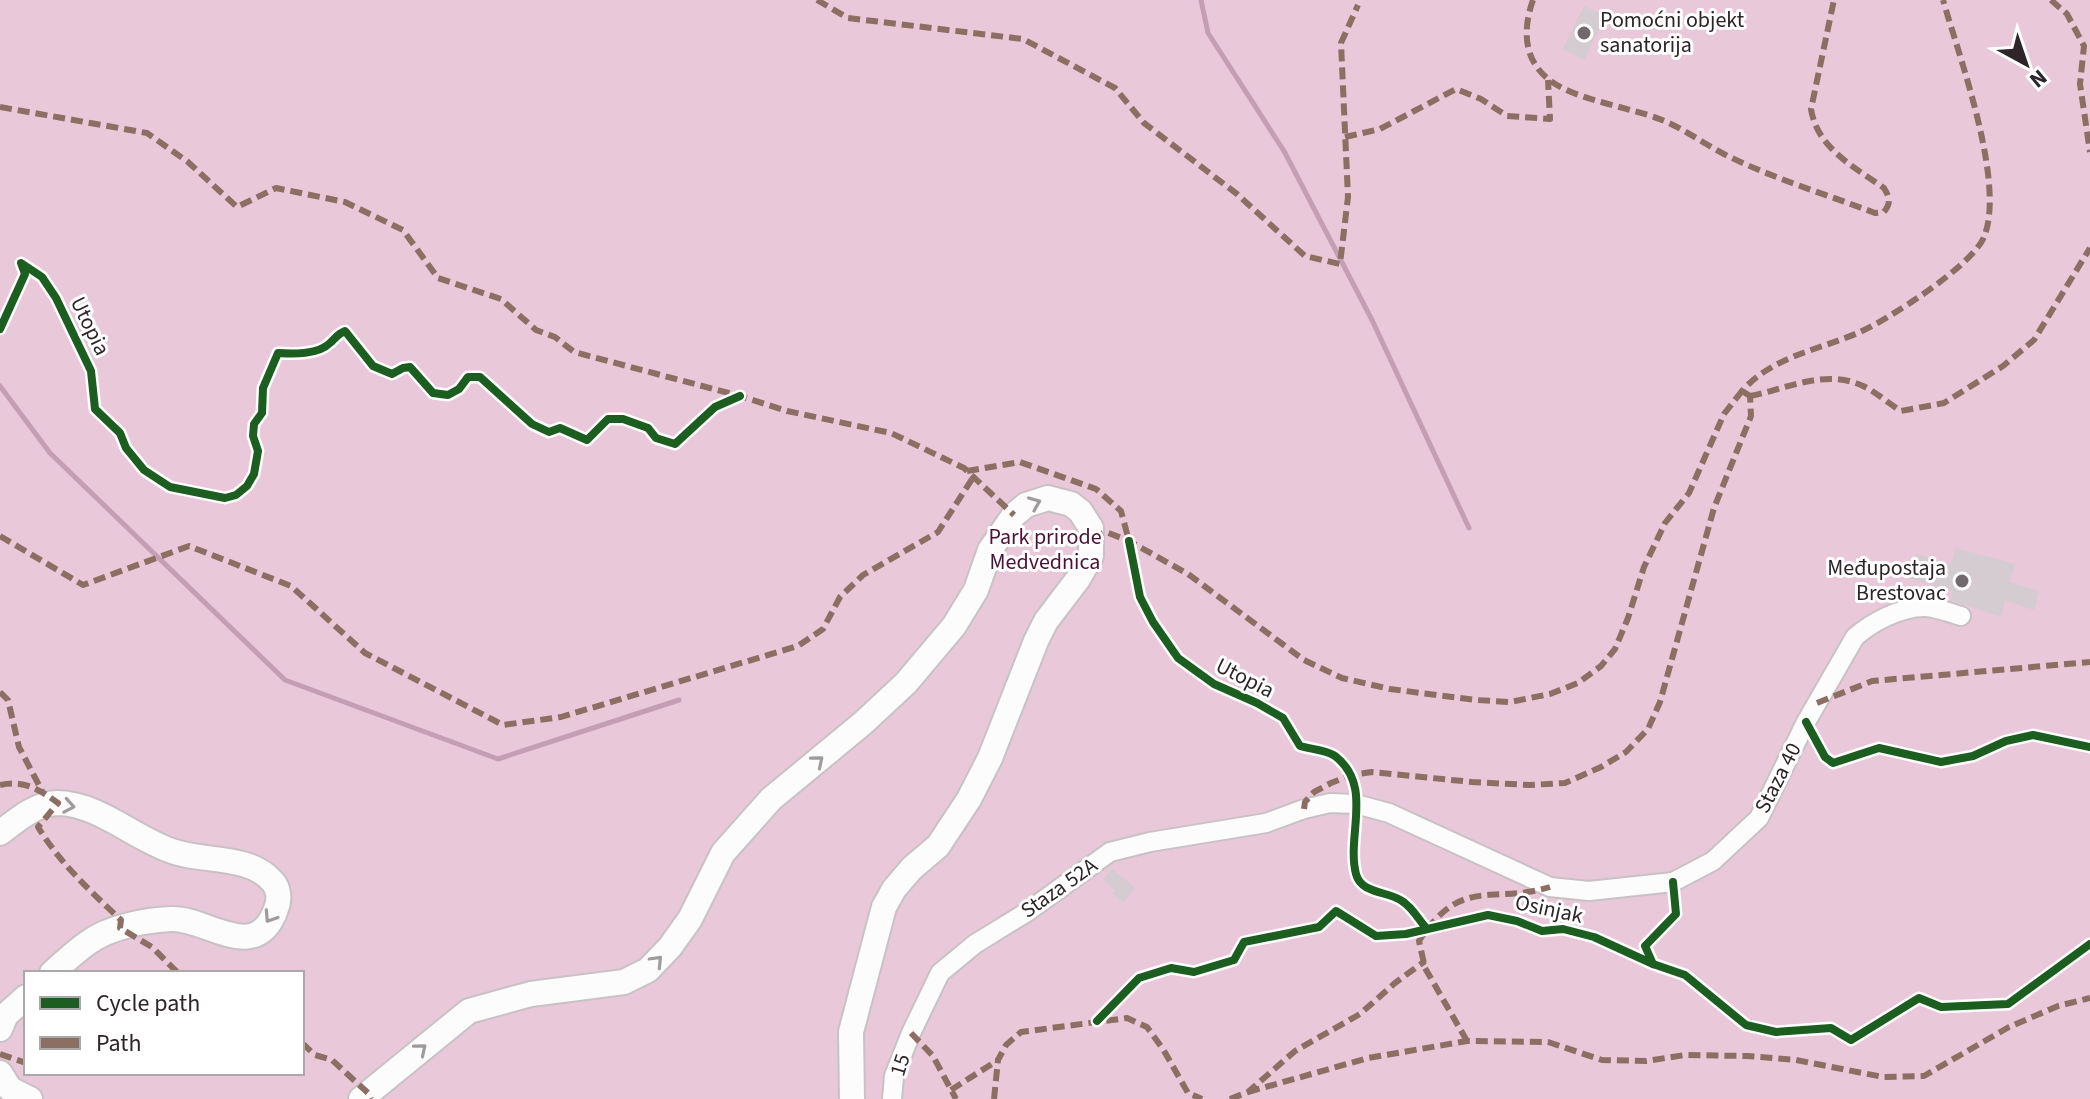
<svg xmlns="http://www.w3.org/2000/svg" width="2090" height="1099" font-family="'Source Sans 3',sans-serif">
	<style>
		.green { fill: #e8c8d9; fill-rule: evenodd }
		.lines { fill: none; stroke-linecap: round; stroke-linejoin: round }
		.stream { stroke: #c49eb3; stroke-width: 5 }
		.building { fill: #d4ccd0 }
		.minor-casing { stroke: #c9c2c5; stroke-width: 22 }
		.major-casing { stroke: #c9c2c5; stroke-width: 28 }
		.minor { stroke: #fdfcfc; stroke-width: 18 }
		.major { stroke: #fdfcfc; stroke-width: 24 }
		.quiet { stroke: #8d6e63; stroke-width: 6; stroke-dasharray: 12 6; stroke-linecap: butt }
		.cycleway-casing { stroke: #fff; stroke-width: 13 }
		.cycleway { stroke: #1b5e20; stroke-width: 8 }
		.oneway { stroke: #9f9b9d }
		.poi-dot { fill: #72696e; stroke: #fff; stroke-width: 3 }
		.labels { text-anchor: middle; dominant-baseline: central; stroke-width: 6; stroke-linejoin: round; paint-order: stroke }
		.poi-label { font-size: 22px; fill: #2d2529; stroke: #fff; text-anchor: start }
		.street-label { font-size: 22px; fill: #2d2529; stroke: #fff }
		.park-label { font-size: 22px; fill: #4d1139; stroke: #fff }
	</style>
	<rect width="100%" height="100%" fill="#f2e8ed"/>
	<path class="green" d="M0,0h2090v1099h-2090zM26,973h276v100h-276z"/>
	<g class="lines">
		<g class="stream">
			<polyline points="1201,0 1208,33 1284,151 1372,320 1469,528"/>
			<polyline points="0,386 50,453 285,680 498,759 679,700"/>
		</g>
	</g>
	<g class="building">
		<polygon points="1584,6 1605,16 1584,60 1563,49"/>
		<polygon points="1956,548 2015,564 2009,582 2039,591 2034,610 2005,601 2001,617 1951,600 1953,591 1909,579 1916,554 1951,564"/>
		<polygon points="1112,869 1135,888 1123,902 1112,893 1115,890 1103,880"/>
	</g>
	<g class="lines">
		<defs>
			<path id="minor" d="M892,1099l2,-23 17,-43 29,-60 35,-29 52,-32 83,-60 40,-10 116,-19 38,-14 26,-6 26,1 33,9 161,74 39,4 84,-9 40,-21 46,-43 47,-96 49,-85c17,-15 46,-30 69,-30 12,0 26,6 37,9"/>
			<g id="major">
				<path d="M0,833c17,-13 36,-30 58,-30 42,1 78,37 117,49 30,10 74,3 97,29 7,7 8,19 4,28 -20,57 -70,8 -105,10 -25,1 -61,8 -82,23 -13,9 -25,20 -37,31"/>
				<polyline points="0,1029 6,1015 26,997"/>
				<polyline points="0,1073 10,1089 30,1099"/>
				<polyline points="361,1099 469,1011 531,994 624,982 648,970 670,947 690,919 723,853 771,799 863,723 906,683 954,626 976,590 990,550 1014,515 1026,505 1048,498 1071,504 1080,511 1091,528 1091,556 1078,579 1046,621 1036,641 990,758 969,799 938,846 912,868 894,889 884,907 851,1032 852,1099"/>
			</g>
		</defs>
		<use href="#minor" class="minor-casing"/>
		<use href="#major" class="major-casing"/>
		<use href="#minor" class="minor"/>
		<use href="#major" class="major"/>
		<g class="quiet">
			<polyline points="817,0 848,18 1023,39 1115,88 1144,123 1237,194 1305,256 1340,264 1348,197 1341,43 1358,5"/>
			<path d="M1533,0c-10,28 -10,58 14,78 25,22 84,29 115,42 25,10 46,27 70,38 46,22 96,37 143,55l9,-1c7,-9 6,-14 0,-24 -30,-21 -67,-40 -73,-79l23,-109"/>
			<polyline points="2051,0 2067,14 2084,46 2080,84 2090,152"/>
			<polyline points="0,107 147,133 188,162 237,207 276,188 345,202 403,230 438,278 501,299 536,330 555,337 574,352 740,396 787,411 891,433 964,468 1014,515"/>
			<polyline points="1345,137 1380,129 1456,89 1481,99 1507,116 1550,119 1548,80"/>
			<path d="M1750,396l-8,-5c31,-35 77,-41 118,-59 29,-13 113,-67 124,-95 22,-54 -25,-181 -41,-237"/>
			<path d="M1750,396c37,-7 75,-28 113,-10 13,6 25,17 38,25l43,-8 59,-37 31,-26 56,-92"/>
			<polyline points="967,471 1020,462 1096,489 1121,511 1129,541"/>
			<polyline points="0,536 83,585 189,546 291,586 365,653 503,725 561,717 798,646 823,629 840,597 863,575 938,532 974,476"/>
			<polyline points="1092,538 1106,532 1129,541 1188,574 1304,660 1342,678 1390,689 1476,700 1510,702 1550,694 1578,683 1601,666 1615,649 1628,618 1644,567 1665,523 1689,493 1724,414 1742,391"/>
			<polyline points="0,692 8,700 19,747 42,791"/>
			<polyline points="1817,703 1872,681 2090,662"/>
			<path d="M0,785c24,-5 39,4 58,18l-20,24c22,36 52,64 83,93l-1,8 32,19 26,26"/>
			<polyline points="1304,809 1305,802 1314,792 1331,783 1351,775 1372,772 1472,782 1530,785 1565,783 1601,767 1626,752 1648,729 1660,702 1714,508 1751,416 1750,396"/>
			<polyline points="911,1033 933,1056 956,1099"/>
			<path d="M1467,1041l-42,-73 -6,-27c43,-66 72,-36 131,-54"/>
			<polyline points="302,1043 315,1055 332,1060 368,1093 371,1099"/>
			<polyline points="0,1054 26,1063"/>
			<polyline points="951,1090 998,1060"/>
			<polyline points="1248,1092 1368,1058 1467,1041 1548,1042 1602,1060 1646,1061 1685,1055 1747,1056 1796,1060 1883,1077 1924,1076 2009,1027 2058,1006 2090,998"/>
			<polyline points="994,1099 998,1060 1006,1045 1021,1032 1127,1018 1147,1027 1163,1049 1188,1093 1202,1099"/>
			<polyline points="1230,1099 1248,1092 1295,1051 1360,1014 1395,983 1425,961"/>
		</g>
		<defs>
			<g id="cycleway">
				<path d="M0,329l25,-55 -4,-11 21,14 14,21 35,73 4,38 25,24 6,15 18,22 26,17 55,11 11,-3 11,-9 7,-12 4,-23 -5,-15 1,-12 8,-11 1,-25 15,-35c15,1 40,2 52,-10 6,-5 7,-9 15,-12l28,35 19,8 11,-6 7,-1 23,26 15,2 11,-6 9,-12h12l52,47 17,8 11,-4 27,12 21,-21h15l25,9 8,10 19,6 40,-37 25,-11"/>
				<path d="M1129,541l11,56 13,25 25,36 36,26 43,19 26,15 17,28c10,3 27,4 35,10 39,30 11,79 21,118 5,20 32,17 46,27 10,6 17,19 25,28"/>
				<polyline points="1806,722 1825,757 1833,763 1879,748 1941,762 1973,756 2006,741 2033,735 2090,747"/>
				<polyline points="1673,882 1676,914 1645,946 1653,964 1685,975 1746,1025 1776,1032 1831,1028 1851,1040 1919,998 1941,1007 2008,1004 2090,944"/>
				<polyline points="1097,1021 1139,978 1171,968 1194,972 1234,960 1244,942 1319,927 1336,911 1376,936 1406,934 1488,915 1517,921 1542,931 1563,929 1594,937 1653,964"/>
			</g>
		</defs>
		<use href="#cycleway" class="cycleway-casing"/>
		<use href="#cycleway" class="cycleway"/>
	</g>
	<defs><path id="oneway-chevron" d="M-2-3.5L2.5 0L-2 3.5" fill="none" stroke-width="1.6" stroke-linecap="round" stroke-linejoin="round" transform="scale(2)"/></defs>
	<g class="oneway">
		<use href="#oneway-chevron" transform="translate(1035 503) rotate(-22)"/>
		<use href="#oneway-chevron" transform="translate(818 761) rotate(-40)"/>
		<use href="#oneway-chevron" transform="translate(69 806) rotate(10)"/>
		<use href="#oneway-chevron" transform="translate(270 917) rotate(123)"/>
		<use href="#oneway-chevron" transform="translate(657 961) rotate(-46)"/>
		<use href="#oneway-chevron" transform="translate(421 1049) rotate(-40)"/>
	</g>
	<g class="poi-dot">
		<circle cx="1584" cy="33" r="8"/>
		<circle cx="1962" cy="581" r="8"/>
	</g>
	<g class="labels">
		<g class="poi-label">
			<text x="1600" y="20">Pomoćni objekt<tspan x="1600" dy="25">sanatorija</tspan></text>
			<text x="1946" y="568" text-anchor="end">Međupostaja<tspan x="1946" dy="25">Brestovac</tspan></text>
		</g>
		<g class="street-label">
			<text transform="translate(90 326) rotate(64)">Utopia</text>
			<text transform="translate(1245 678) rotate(27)">Utopia</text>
			<text transform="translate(1778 778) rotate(-63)">Staza 40</text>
			<text transform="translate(1059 888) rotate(-35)">Staza 52A</text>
			<text transform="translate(1549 909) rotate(12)">Osinjak</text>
			<text transform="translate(900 1065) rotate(-73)">15</text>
		</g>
		<g class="park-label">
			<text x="1045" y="537">Park prirode<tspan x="1045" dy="25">Medvednica</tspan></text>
		</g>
	</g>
	<rect x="24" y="971" width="280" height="104" fill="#ffffff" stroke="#aba8a9" stroke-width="2"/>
	<rect x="40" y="997" width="40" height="12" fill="#1b5e20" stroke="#aba8a9" stroke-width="2"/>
	<text x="96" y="1011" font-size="24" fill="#2d2529">Cycle path</text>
	<rect x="40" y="1037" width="40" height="12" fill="#8d6e63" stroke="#aba8a9" stroke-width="2"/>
	<text x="96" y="1051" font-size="24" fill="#2d2529">Path</text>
	<g transform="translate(2026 64) rotate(140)" stroke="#ffffff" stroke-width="6" paint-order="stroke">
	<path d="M0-6L14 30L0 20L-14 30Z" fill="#2d2529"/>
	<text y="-12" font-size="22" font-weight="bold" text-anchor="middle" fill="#2d2529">N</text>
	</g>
</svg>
